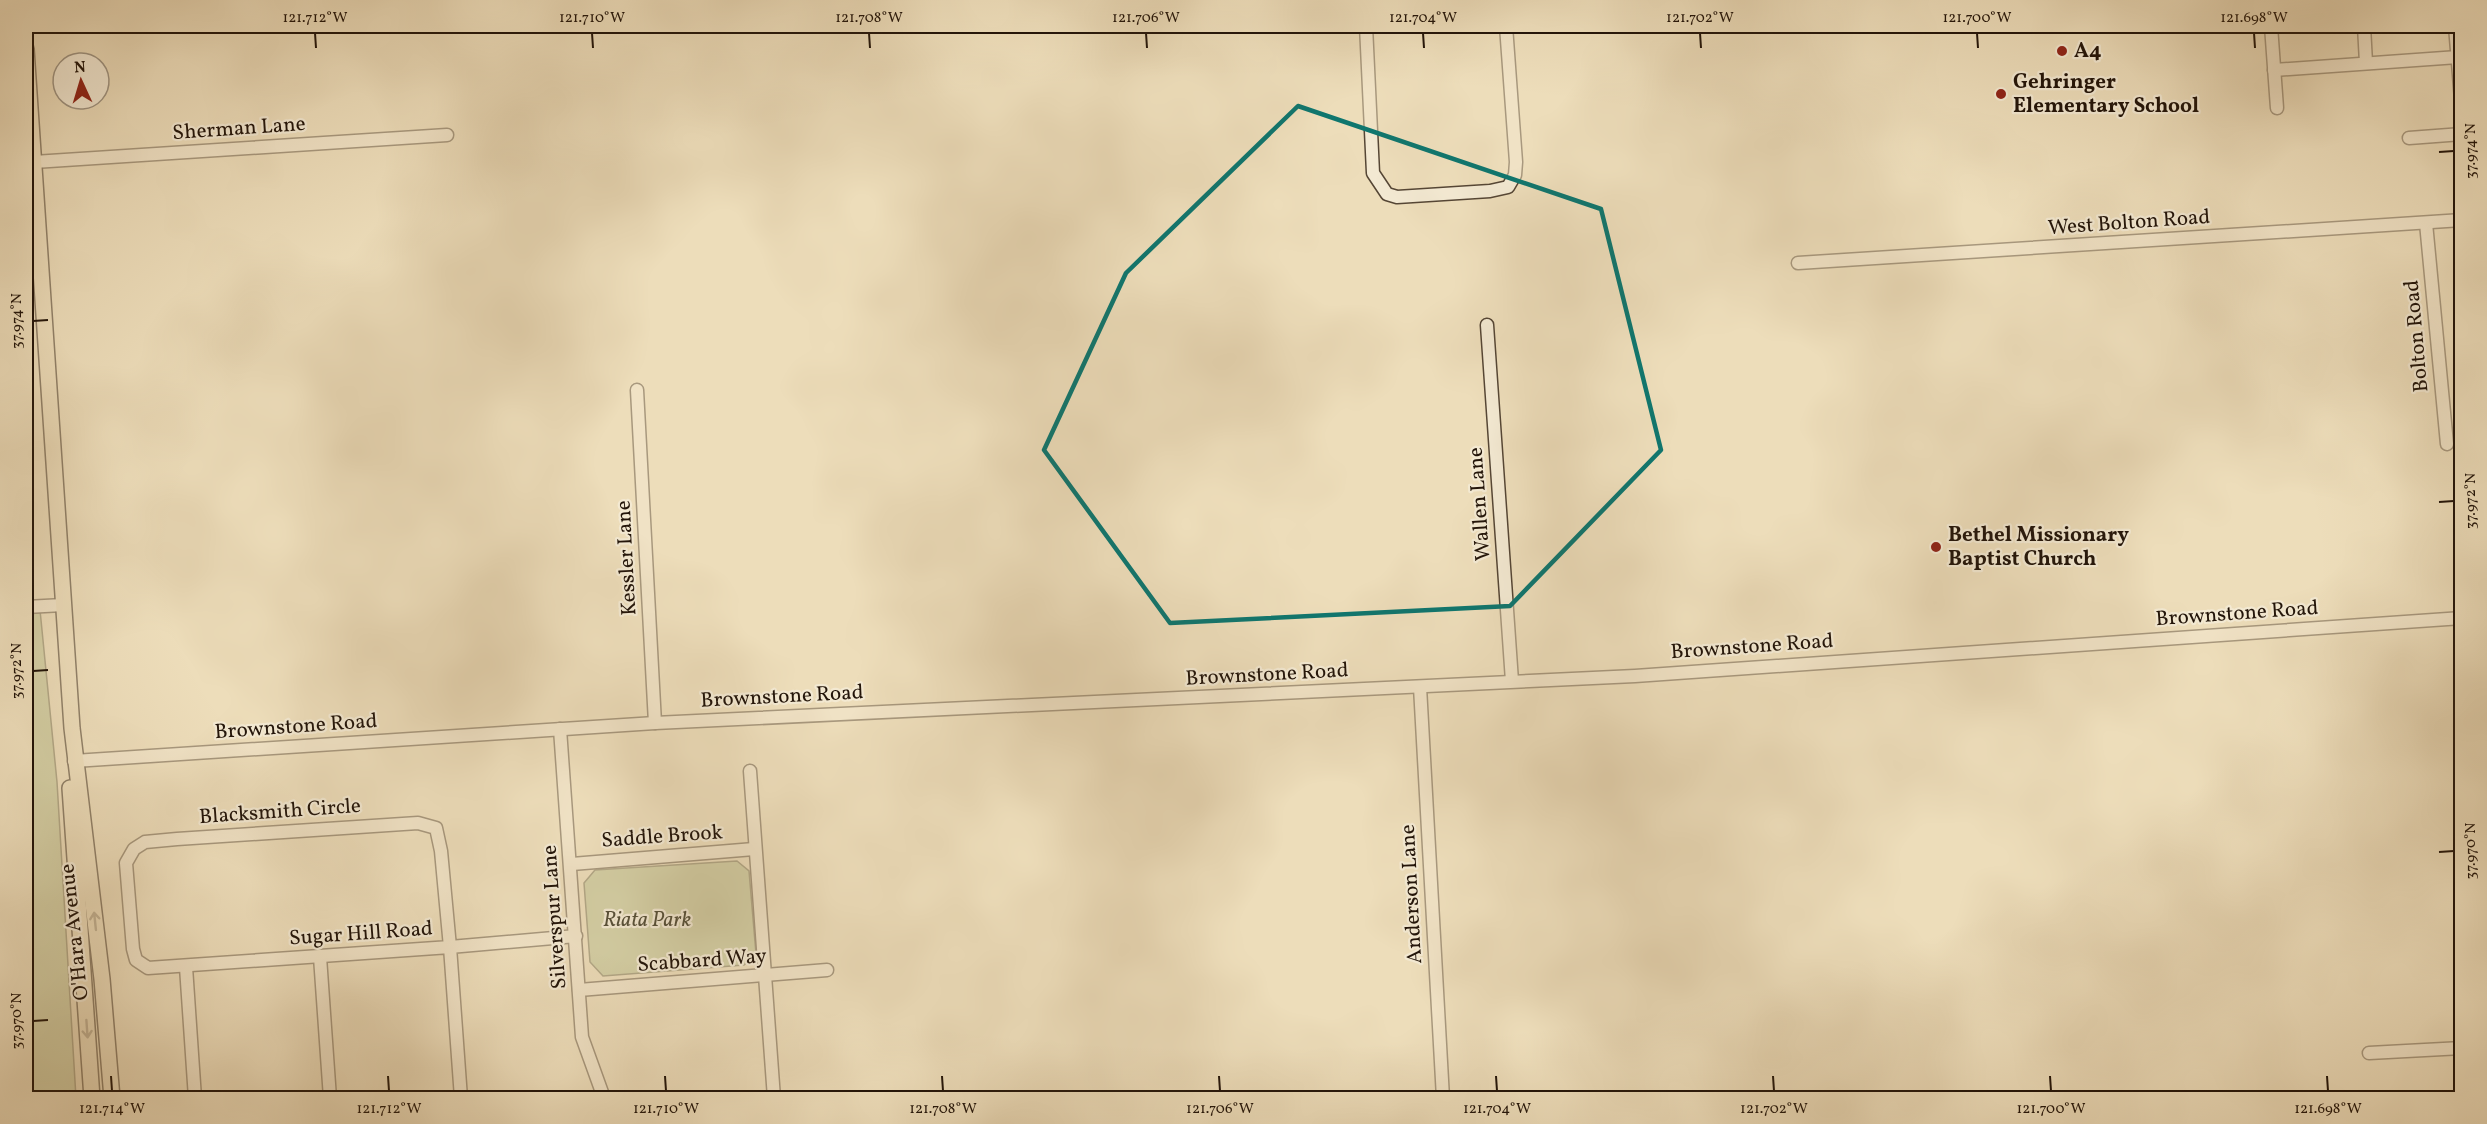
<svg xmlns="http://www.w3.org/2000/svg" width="2487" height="1124" font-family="Vollkorn,serif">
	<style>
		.green { fill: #b9c08f; stroke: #6e6a4c; stroke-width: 1.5 }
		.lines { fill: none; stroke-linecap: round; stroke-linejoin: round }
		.minor-casing { stroke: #554635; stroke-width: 15 }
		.major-casing { stroke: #221409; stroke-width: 18 }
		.minor { stroke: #f3e9d2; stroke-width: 12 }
		.major { stroke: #edddba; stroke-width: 15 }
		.oneway { stroke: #92836a }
		.marked { fill: none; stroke: #0f766e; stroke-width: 4.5; stroke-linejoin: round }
		.ticks { fill: none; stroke: #221409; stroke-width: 2 }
		.poi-dot { fill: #8f2418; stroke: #f3e9d2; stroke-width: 2 }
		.labels { text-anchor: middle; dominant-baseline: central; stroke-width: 4.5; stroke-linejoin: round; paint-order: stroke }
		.poi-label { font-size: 21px; font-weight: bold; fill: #221409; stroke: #f3e9d2; text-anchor: start }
		.street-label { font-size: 21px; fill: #221409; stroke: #f3e9d2 }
		.park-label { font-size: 21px; font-style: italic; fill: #575038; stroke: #f3e9d2 }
		.neatline { fill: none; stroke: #221409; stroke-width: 2 }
		.ticks-label { font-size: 15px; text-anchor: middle; fill: #221409 }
	</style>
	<rect width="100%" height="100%" fill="#edddba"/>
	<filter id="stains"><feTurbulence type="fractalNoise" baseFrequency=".00333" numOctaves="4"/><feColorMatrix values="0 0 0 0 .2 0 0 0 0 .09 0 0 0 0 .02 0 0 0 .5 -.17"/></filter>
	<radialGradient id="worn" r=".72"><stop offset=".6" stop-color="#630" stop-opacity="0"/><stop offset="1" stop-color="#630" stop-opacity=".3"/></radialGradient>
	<g class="green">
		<polygon points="40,610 57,782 76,1098 26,1098 26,611"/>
		<polygon points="737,861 749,871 756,954 744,965 603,976 590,962 584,883 595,870"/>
	</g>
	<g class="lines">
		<defs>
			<g id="minor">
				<polyline points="1366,26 1373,173 1387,194 1397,197 1490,191 1508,187 1515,175 1516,162 1506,26"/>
				<polyline points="2271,26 2277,108"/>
				<polyline points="2364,26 2366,63"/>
				<polyline points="2455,26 2461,100"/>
				<polyline points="2274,70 2458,57"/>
				<polyline points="2409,138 2462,134"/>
				<polyline points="34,162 447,135"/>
				<polyline points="2426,223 2447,444"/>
				<polyline points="1798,263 2462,220"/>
				<polyline points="1487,325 1512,681"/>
				<polyline points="637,390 655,723"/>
				<polyline points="26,607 63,605"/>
				<polyline points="1420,687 1443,1098"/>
				<polyline points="560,729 582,1037 604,1098"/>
				<polyline points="74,761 655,723 1635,676 2462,618"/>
				<polyline points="750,771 774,1098"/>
				<polyline points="572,864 754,849"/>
				<polyline points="320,957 330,1098"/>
				<polyline points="186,967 195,1098"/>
				<polyline points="579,990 827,970"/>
				<polyline points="2369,1053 2462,1048"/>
				<polyline points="461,1098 450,947 441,851 436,828 418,823 177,839 145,842 134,849 126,863 133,949 136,960 148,968 450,947 576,936"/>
			</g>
			<g id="major">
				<polyline points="26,49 72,728 102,979 112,1098"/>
				<polyline points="70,788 92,1098"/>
			</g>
		</defs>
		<use href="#minor" class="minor-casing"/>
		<use href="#major" class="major-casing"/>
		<use href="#minor" class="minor"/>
		<use href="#major" class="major"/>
	</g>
	<defs><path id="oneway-shaft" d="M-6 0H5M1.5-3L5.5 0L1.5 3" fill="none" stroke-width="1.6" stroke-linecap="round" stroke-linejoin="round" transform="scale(1.5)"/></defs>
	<g class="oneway">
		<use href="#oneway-shaft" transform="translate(95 921) rotate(-96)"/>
		<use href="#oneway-shaft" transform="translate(87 1029) rotate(86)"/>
	</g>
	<path d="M0 0H2487V1124H0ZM1298,106l303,103 60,241 -151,156 -340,17 -126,-173 82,-177z" fill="#edddba" fill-opacity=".55" fill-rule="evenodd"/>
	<path class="marked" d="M1298,106l303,103 60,241 -151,156 -340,17 -126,-173 82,-177z"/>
	<path class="ticks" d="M315,33l1,15M592,33l1,15M869,33l1,15M1146,33l1,15M1423,33l1,15M1700,33l1,15M1977,33l1,15M2254,33l1,15M2439,152l15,-1M33,321l15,-1M2439,502l15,-1M33,671l15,-1M2439,852l15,-1M33,1021l15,-1M111,1076l1,15M388,1076l1,15M665,1076l1,15M942,1076l1,15M1219,1076l1,15M1496,1076l1,15M1773,1076l1,15M2050,1076l1,15M2327,1076l1,15"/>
	<g class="poi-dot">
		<circle cx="2062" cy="51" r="6"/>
		<circle cx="2001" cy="94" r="6"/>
		<circle cx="1936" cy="547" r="6"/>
	</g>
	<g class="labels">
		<g class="poi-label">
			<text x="2074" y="51">A4</text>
			<text x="2013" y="82">Gehringer<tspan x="2013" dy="24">Elementary School</tspan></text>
			<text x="1948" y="535">Bethel Missionary<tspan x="1948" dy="24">Baptist Church</tspan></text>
		</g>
		<g class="street-label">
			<text transform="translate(239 129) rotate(-4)">Sherman Lane</text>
			<text transform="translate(2129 223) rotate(-4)">West Bolton Road</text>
			<text transform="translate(2417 336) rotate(-95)">Bolton Road</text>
			<text transform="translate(1480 504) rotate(-94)">Wallen Lane</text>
			<text transform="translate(627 558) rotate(-93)">Kessler Lane</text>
			<text transform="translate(2237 614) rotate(-4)">Brownstone Road</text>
			<text transform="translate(1752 647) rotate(-4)">Brownstone Road</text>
			<text transform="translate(1267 675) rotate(-3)">Brownstone Road</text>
			<text transform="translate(782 697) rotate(-3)">Brownstone Road</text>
			<text transform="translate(296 727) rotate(-4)">Brownstone Road</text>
			<text transform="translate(280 812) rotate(-4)">Blacksmith Circle</text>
			<text transform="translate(662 837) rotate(-4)">Saddle Brook</text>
			<text transform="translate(1412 894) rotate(-93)">Anderson Lane</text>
			<text transform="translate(555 917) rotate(-94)">Silverspur Lane</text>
			<text transform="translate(75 932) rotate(-96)">O'Hara Avenue</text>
			<text transform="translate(361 934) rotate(-4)">Sugar Hill Road</text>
			<text transform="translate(702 961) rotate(-4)">Scabbard Way</text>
		</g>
		<g class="park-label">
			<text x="647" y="920">Riata Park</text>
		</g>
	</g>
	<rect width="2487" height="1124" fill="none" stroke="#edddba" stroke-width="66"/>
	<g transform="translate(81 81) rotate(356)"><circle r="28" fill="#f3e9d2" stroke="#9f9482" stroke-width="1.5"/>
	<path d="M0-4.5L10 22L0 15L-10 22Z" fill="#8f2418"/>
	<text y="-9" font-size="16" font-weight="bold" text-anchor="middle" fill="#221409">N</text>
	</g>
	<rect x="33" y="33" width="2421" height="1058" class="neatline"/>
	<g class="ticks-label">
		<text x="315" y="22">121.712°W</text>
		<text x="592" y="22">121.710°W</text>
		<text x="869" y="22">121.708°W</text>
		<text x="1146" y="22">121.706°W</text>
		<text x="1423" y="22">121.704°W</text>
		<text x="1700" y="22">121.702°W</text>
		<text x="1977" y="22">121.700°W</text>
		<text x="2254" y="22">121.698°W</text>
		<text transform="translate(2470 151) rotate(-90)" y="5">37.974°N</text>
		<text transform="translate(16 321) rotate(-90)" y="5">37.974°N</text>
		<text transform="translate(2470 501) rotate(-90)" y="5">37.972°N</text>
		<text transform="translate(16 671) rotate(-90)" y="5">37.972°N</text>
		<text transform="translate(2470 851) rotate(-90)" y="5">37.970°N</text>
		<text transform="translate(16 1021) rotate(-90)" y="5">37.970°N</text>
		<text x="112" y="1113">121.714°W</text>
		<text x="389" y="1113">121.712°W</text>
		<text x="666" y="1113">121.710°W</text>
		<text x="943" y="1113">121.708°W</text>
		<text x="1220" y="1113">121.706°W</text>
		<text x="1497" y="1113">121.704°W</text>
		<text x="1774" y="1113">121.702°W</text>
		<text x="2051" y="1113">121.700°W</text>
		<text x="2328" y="1113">121.698°W</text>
	</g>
	<rect width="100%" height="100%" filter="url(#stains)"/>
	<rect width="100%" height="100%" fill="url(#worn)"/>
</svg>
